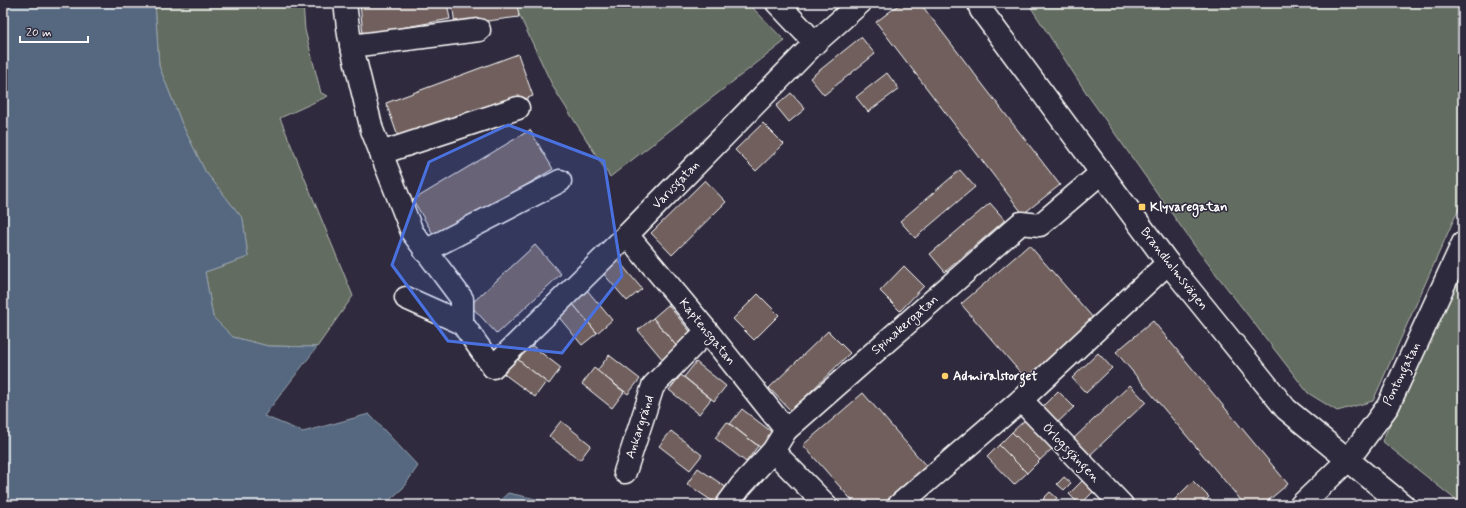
<svg xmlns="http://www.w3.org/2000/svg" width="1466" height="508" font-family="Mynerve,sans-serif">
	<style>
		.green { fill: #636c60; stroke: #b1b6b0 }
		.water { fill: #54677f; stroke: #98a4b2 }
		.building { fill: #705e5d; stroke: #fff }
		.lines { fill: none; stroke-linecap: round; stroke-linejoin: round }
		.minor-casing { stroke: #fff; stroke-width: 25 }
		.minor { stroke: #2f2a3d; stroke-width: 22 }
		.marked { fill: #4a71e0; fill-opacity: 0.2; stroke: #4a71e0; stroke-width: 3; stroke-linejoin: round }
		.poi-dot { fill: #ffd166; stroke: #2f2a3d; stroke-width: 1.5 }
		.labels { text-anchor: middle; dominant-baseline: central; stroke-width: 3; stroke-linejoin: round; paint-order: stroke }
		.street-label { font-size: 13px; fill: #fff; stroke: #2f2a3d }
		.poi-label { font-size: 13px; font-weight: bold; fill: #fff; stroke: #2f2a3d; text-anchor: start }
	</style>
	<rect width="100%" height="100%" fill="#2f2a3d"/>
	<filter id="ink" filterUnits="userSpaceOnUse"><feTurbulence type="fractalNoise" baseFrequency=".025" numOctaves="2"/><feDisplacementMap in="SourceGraphic" scale="8" xChannelSelector="R" yChannelSelector="G"/><feConvolveMatrix kernelMatrix="1 2 1 2 8 2 1 2 1" color-interpolation-filters="sRGB"/></filter>
	<g filter="url(#ink)">
		<g class="green">
			<polygon points="155,3 303,3 305,30 321,93 328,96 280,118 353,296 317,347 268,346 233,337 213,317 205,272 248,257 243,219 205,171 182,124 159,66"/>
			<polygon points="515,3 748,3 785,41 610,177 553,87 516,8"/>
			<polygon points="1028,3 1463,3 1463,202 1454,219 1373,401 1337,411 1308,393 1199,252 1089,97"/>
			<polygon points="1463,269 1463,505 1462,505 1382,441"/>
		</g>
		<g class="water">
			<polygon points="3,3 155,3 159,66 182,124 205,171 243,219 248,257 205,272 213,317 233,337 268,346 317,347 264,416 303,432 369,414 418,466 403,488 384,505 3,505"/>
			<polygon points="508,493 565,505 495,505"/>
		</g>
		<g class="building">
			<polygon points="360,3 447,3 450,19 363,35"/>
			<polygon points="452,3 517,3 519,17 455,25"/>
			<polygon points="901,3 920,3 1060,185 1023,214 876,22"/>
			<polygon points="861,37 875,54 824,95 810,78"/>
			<polygon points="518,54 533,96 401,145 386,103"/>
			<polygon points="887,73 899,89 868,112 856,97"/>
			<polygon points="791,93 805,109 789,122 776,106"/>
			<polygon points="763,123 784,144 756,171 735,150"/>
			<polygon points="530,130 553,169 436,239 413,200"/>
			<polygon points="960,170 975,187 915,238 900,221"/>
			<polygon points="705,180 726,202 672,255 651,233"/>
			<polygon points="990,203 1005,220 945,272 930,254"/>
			<polygon points="535,245 561,274 497,334 470,305"/>
			<polygon points="1029,245 1095,320 1026,379 961,304"/>
			<polygon points="617,259 642,289 627,301 602,272"/>
			<polygon points="904,266 924,286 900,311 880,291"/>
			<polygon points="587,290 612,320 597,333 572,303"/>
			<polygon points="758,294 779,315 754,340 733,319"/>
			<polygon points="572,303 597,333 582,345 557,315"/>
			<polygon points="668,305 693,335 678,348 653,318"/>
			<polygon points="653,318 678,348 663,360 638,330"/>
			<polygon points="1153,321 1288,484 1263,505 1245,505 1116,352"/>
			<polygon points="828,331 850,353 791,411 769,388"/>
			<polygon points="530,344 561,368 549,384 518,360"/>
			<polygon points="1098,353 1112,368 1086,393 1072,378"/>
			<polygon points="609,355 640,379 628,394 597,371"/>
			<polygon points="516,358 546,382 535,397 504,374"/>
			<polygon points="696,362 726,386 714,401 684,377"/>
			<polygon points="594,368 624,392 612,408 582,384"/>
			<polygon points="681,375 711,399 699,414 669,390"/>
			<polygon points="1130,385 1146,402 1089,456 1073,439"/>
			<polygon points="1058,391 1074,407 1057,423 1042,407"/>
			<polygon points="863,393 927,467 883,505 856,505 803,445"/>
			<polygon points="742,409 773,433 761,448 730,424"/>
			<polygon points="1025,420 1053,448 1040,460 1012,432"/>
			<polygon points="561,421 591,445 580,460 549,436"/>
			<polygon points="727,422 758,446 746,462 715,438"/>
			<polygon points="671,431 702,455 690,470 659,446"/>
			<polygon points="1012,432 1040,460 1027,473 999,445"/>
			<polygon points="999,445 1027,473 1014,485 987,457"/>
			<polygon points="698,468 730,490 718,505 687,484"/>
			<polygon points="1064,477 1071,483 1064,490 1057,484"/>
			<polygon points="1083,480 1094,491 1080,505 1069,494"/>
			<polygon points="1193,481 1209,497 1201,505 1169,505"/>
			<polygon points="1050,492 1057,498 1051,505 1043,499"/>
		</g>
		<g class="lines">
			<defs>
				<g id="minor">
					<polyline points="345,3 349,35 372,130 412,232 462,299 462,323"/>
					<polyline points="777,3 815,43"/>
					<polyline points="979,3 981,10 1168,263 1286,409 1403,505"/>
					<polyline points="351,46 479,30"/>
					<polyline points="381,153 518,108"/>
					<polyline points="627,235 707,331 786,430"/>
					<polyline points="425,251 560,181"/>
					<polyline points="406,298 462,323 493,367 627,235 815,43 860,3"/>
					<polyline points="1021,400 1122,505"/>
					<polyline points="773,451 826,505"/>
					<polyline points="625,472 653,386 707,331"/>
					<polyline points="727,505 741,486 773,451 786,430 1021,223 1040,225 1101,173"/>
					<polyline points="899,505 1021,400 1168,263"/>
					<polyline points="1301,505 1348,460 1388,406 1463,243"/>
				</g>
			</defs>
			<use href="#minor" class="minor-casing"/>
			<use href="#minor" class="minor"/>
		</g>
	</g>
	<path class="marked" d="M508,125l96,36 18,115 -60,77 -114,-12 -56,-76 37,-103z"/>
	<g class="poi-dot">
		<rect x="1138" y="203" width="8" height="8" rx="2"/>
		<circle cx="945" cy="376" r="4"/>
	</g>
	<g class="labels">
		<g class="street-label">
			<text transform="translate(676 185) rotate(-46)">Varvsgatan</text>
			<text transform="translate(1174 269) rotate(52)">Brandholmsvägen</text>
			<text transform="translate(905 325) rotate(-41)">Spinakergatan</text>
			<text transform="translate(707 332) rotate(51)">Kaptensgatan</text>
			<text transform="translate(1402 374) rotate(-64)">Pontongatan</text>
			<text transform="translate(640 427) rotate(-72)">Ankargränd</text>
			<text transform="translate(1071 453) rotate(46)">Örlogsgängen</text>
		</g>
		<g class="poi-label">
			<text x="1150" y="207">Klyvaregatan</text>
			<text x="953" y="376">Admiralstorget</text>
		</g>
	</g>
	<rect width="1466" height="508" fill="none" stroke="#2f2a3d" stroke-width="16"/>
	<rect x="8" y="8" width="1450" height="492" fill="none" stroke="#fff" stroke-width="1.5" filter="url(#ink)"/>
	<path d="M20 36v6h68v-6" fill="none" stroke="#ffffff" stroke-width="2"/>
	<text x="26" y="36" font-size="12" fill="#ffffff" stroke="#2f2a3d" stroke-width="3" paint-order="stroke">20 m</text>
</svg>
